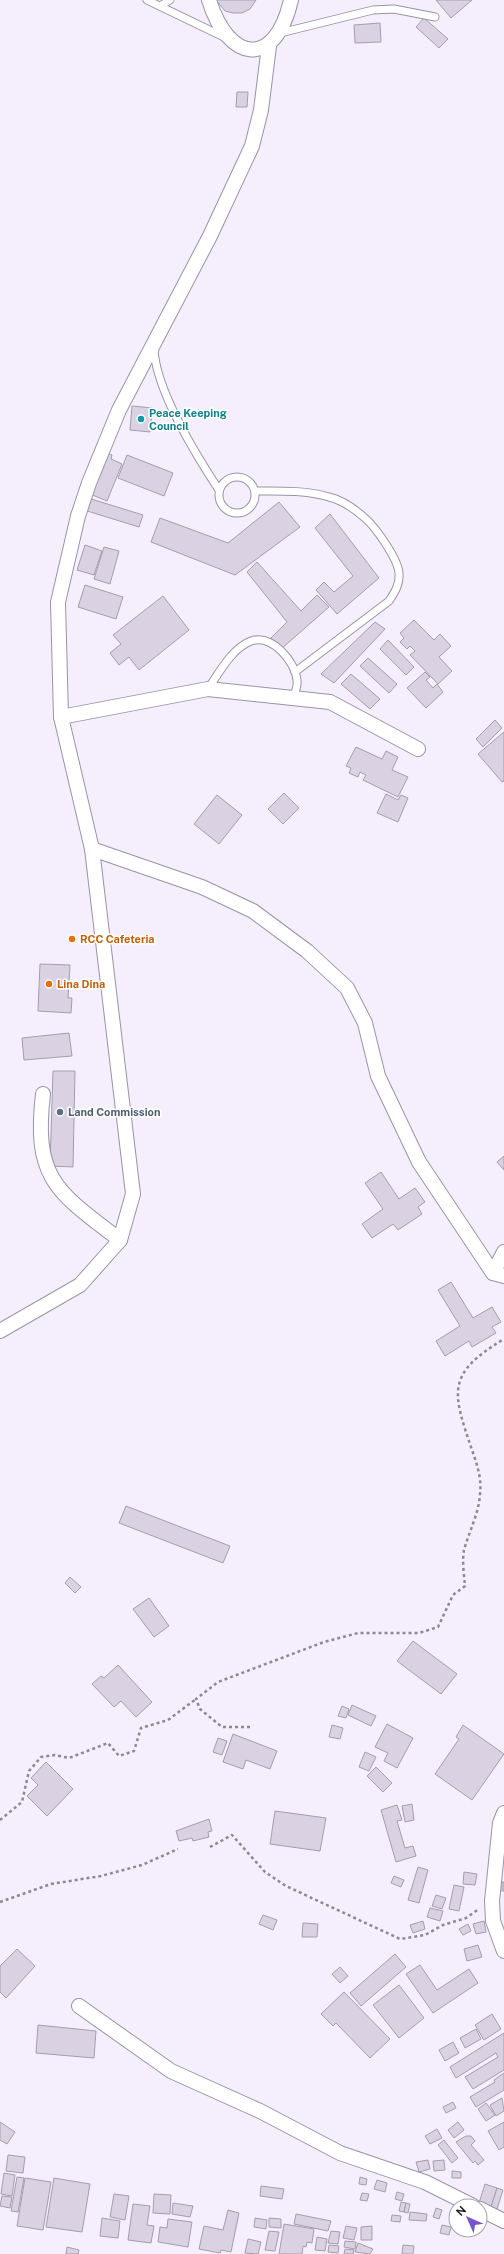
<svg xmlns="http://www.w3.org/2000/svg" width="504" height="2254" font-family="'Public Sans',sans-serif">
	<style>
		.building { fill: #dad2e3; stroke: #a49dad }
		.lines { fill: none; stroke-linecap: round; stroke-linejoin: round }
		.service-casing { stroke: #9b93a4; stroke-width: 9 }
		.minor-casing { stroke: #9b93a4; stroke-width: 16 }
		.path { stroke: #8d8893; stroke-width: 2.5; stroke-dasharray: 3 3; stroke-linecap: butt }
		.service { stroke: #fff; stroke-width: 7 }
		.minor { stroke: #fff; stroke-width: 14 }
		.culture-dot { fill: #0f9aa8; stroke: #fff; stroke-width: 1.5 }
		.food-dot { fill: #e8710a; stroke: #fff; stroke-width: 1.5 }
		.service-dot { fill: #5c6f8a; stroke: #fff; stroke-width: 1.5 }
		.labels { text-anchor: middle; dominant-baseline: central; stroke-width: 3; stroke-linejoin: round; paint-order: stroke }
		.culture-label { font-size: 11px; font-weight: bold; fill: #0d838f; stroke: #fff; text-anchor: start }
		.food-label { font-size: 11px; font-weight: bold; fill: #c56008; stroke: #fff; text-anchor: start }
		.service-label { font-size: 11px; font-weight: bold; fill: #4e5e75; stroke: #fff; text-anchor: start }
	</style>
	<rect width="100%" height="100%" fill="#f5effd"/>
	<g class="building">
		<polygon points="216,0 256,0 250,9 242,13 233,13 225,11"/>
		<polygon points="436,0 472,0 451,18"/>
		<polygon points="424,18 448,39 439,48 416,27"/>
		<polygon points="380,23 381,42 355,43 354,25"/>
		<polygon points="237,92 248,92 247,107 236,107"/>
		<polygon points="132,406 153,408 150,432 130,430"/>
		<polygon points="107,453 112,455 111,459 122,464 107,501 90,494"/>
		<polygon points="127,455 173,473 164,496 118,478"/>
		<polygon points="88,498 143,515 139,527 84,510"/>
		<polygon points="279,502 300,527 235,575 151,542 160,518 228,543"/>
		<polygon points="330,514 379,578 337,614 316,590 324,582 334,592 353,576 315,528"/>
		<polygon points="85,545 102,551 94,575 77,570"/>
		<polygon points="104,547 119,551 110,584 94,579"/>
		<polygon points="257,562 301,611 317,595 329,607 281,649 271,638 287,622 247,572"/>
		<polygon points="85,585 123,597 116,619 78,607"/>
		<polygon points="163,596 189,630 139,670 129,657 119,665 110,653 121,644 113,635"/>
		<polygon points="414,620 434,640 440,634 451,646 439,657 452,671 438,684 410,655 415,651 410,646 407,649 400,642 404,638 400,633"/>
		<polygon points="375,622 385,629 334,683 321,674"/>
		<polygon points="388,640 414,667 406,675 380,649"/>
		<polygon points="368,658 397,684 389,693 360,666"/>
		<polygon points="425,672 430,677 426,680 433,688 437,684 443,692 426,708 407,688"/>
		<polygon points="351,674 380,699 370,709 341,684"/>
		<polygon points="495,720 502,728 483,747 476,739"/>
		<polygon points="504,732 504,781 502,782 478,754"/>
		<polygon points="356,747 382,759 386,751 398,757 392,770 408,777 398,797 363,780 366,775 360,772 358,777 349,773 351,768 346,766"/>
		<polygon points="284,793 299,808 283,824 268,809"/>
		<polygon points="386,794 398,800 401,795 408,798 398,822 377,813"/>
		<polygon points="217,795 242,815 219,844 194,824"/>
		<polygon points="40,964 70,965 68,998 72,998 71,1013 38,1011"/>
		<polygon points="69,1033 72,1056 24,1060 22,1038"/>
		<polygon points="53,1071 75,1071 73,1167 50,1166"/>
		<polygon points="504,1156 504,1170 497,1162"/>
		<polygon points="381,1172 399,1199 415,1188 425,1202 418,1207 422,1214 398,1230 393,1224 372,1238 362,1224 383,1209 365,1183"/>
		<polygon points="451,1282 473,1318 492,1307 501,1322 492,1327 496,1333 472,1347 469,1341 445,1356 436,1341 460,1326 438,1290"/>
		<polygon points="126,1506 230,1546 223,1563 119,1523"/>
		<polygon points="70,1577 81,1587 75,1593 65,1583"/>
		<polygon points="149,1598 169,1626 154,1637 133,1609"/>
		<polygon points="413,1641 457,1674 441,1694 397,1661"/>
		<polygon points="118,1665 152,1702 136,1717 121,1701 114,1707 92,1684 101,1676 104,1678"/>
		<polygon points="352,1705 376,1716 371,1726 348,1715"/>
		<polygon points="342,1706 349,1709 346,1718 338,1716"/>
		<polygon points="387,1724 413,1738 397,1768 384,1761 388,1753 375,1747"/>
		<polygon points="332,1725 343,1728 340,1739 329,1737"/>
		<polygon points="463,1725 504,1754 472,1800 435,1774 459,1739 456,1737"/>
		<polygon points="233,1734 277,1751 270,1769 246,1760 243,1769 223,1762"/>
		<polygon points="218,1738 227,1741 222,1755 213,1752"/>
		<polygon points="365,1752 376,1757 369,1771 359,1767"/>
		<polygon points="46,1762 73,1789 47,1816 27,1796 38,1785 31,1778"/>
		<polygon points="376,1767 392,1783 383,1792 367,1776"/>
		<polygon points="412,1804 414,1820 405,1822 402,1806"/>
		<polygon points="397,1805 402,1820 397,1821 405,1848 413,1846 416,1856 396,1862 381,1810"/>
		<polygon points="275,1811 326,1818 320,1851 270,1844"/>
		<polygon points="209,1819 212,1831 208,1832 209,1837 193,1841 192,1838 179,1841 176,1831"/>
		<polygon points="418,1867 428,1870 419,1903 408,1900"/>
		<polygon points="464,1872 477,1874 475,1885 463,1884"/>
		<polygon points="394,1876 404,1880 401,1887 391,1883"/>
		<rect x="502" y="1882" width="2" height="9"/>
		<polygon points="454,1885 464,1887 459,1911 449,1909"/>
		<polygon points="436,1895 446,1898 442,1909 432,1906"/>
		<polygon points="430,1908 443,1911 440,1921 427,1917"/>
		<polygon points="263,1915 277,1920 273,1930 259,1924"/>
		<polygon points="423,1921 425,1929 413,1933 410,1925"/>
		<polygon points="484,1921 486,1932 476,1934 473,1924"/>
		<polygon points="303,1923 318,1924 317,1937 302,1937"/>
		<polygon points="468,1924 471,1931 463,1935 459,1929"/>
		<polygon points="478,1945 482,1957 467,1961 464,1949"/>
		<polygon points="17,1949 35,1966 6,1998 0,1992 0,1966"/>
		<polygon points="395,1954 406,1967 361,2006 350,1993"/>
		<polygon points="420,1965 437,1990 469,1969 478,1983 433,2013 406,1974"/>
		<polygon points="340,1967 348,1976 340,1983 332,1974"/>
		<polygon points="399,1985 424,2018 399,2038 373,2005"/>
		<polygon points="344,1992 390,2039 370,2058 336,2023 333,2026 321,2014"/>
		<polygon points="492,2014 501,2029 484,2040 475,2025"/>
		<polygon points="38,2025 96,2031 94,2058 36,2053"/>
		<polygon points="476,2029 481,2039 465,2048 460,2038"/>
		<polygon points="504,2033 504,2070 473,2089 465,2077 498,2057 496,2053 456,2078 450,2067"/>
		<polygon points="453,2042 459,2053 445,2061 439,2050"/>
		<polygon points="504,2073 504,2090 476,2107 470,2097 495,2082 494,2080"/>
		<polygon points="502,2098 504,2111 496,2116 490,2105"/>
		<polygon points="453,2102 456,2108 446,2113 443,2107"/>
		<polygon points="486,2103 495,2115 486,2121 478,2109"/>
		<polygon points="0,2122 15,2132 7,2144 0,2140"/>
		<polygon points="458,2122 464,2130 454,2138 448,2130"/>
		<polygon points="504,2122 504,2147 499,2150 488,2131"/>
		<polygon points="437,2129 442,2138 430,2144 425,2136"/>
		<polygon points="466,2136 471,2136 475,2141 471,2145 484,2160 478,2165 475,2161 473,2163 456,2142"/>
		<polygon points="444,2140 458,2158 452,2163 438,2145"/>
		<polygon points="8,2155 25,2157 23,2173 6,2171"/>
		<polygon points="428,2160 430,2169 419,2172 416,2162"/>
		<polygon points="444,2160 445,2170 434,2171 433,2161"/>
		<polygon points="452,2171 461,2172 461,2178 452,2178"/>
		<polygon points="4,2173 15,2175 12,2196 1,2194"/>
		<polygon points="17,2177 24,2178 18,2212 11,2211"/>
		<polygon points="360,2177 367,2179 366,2185 359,2184"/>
		<polygon points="25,2178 51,2182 43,2230 17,2226"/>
		<polygon points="54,2178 90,2184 82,2232 46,2227"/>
		<polygon points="377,2180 387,2183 385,2192 374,2189"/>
		<polygon points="485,2184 497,2188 491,2207 479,2203"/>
		<polygon points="261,2186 284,2189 282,2199 260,2196"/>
		<polygon points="497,2188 503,2190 497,2209 491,2207"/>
		<polygon points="397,2192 404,2194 402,2201 395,2199"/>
		<polygon points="362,2193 369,2194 367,2201 360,2200"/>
		<polygon points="114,2194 129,2196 125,2220 110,2217"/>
		<polygon points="154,2194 171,2195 170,2214 153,2213"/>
		<polygon points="2,2196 12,2197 10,2208 0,2206"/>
		<polygon points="401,2202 406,2203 404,2212 399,2211"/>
		<polygon points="173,2203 193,2206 190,2217 172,2214"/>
		<polygon points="406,2203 410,2204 408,2213 404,2212"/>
		<polygon points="133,2204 150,2206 147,2225 154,2226 151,2243 128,2240"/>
		<polygon points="436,2208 442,2210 439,2219 433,2217"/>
		<polygon points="228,2210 239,2213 231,2252 221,2250 220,2253 199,2249 204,2226 223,2230"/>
		<polygon points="410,2212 427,2214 426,2221 409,2220"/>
		<polygon points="296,2214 331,2221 328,2231 294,2224"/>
		<polygon points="392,2215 401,2216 400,2222 391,2221"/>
		<polygon points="102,2218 120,2221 118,2238 100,2236"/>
		<polygon points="255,2218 267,2220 266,2229 254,2227"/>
		<polygon points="269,2218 281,2219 281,2228 269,2227"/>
		<polygon points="168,2219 192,2222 188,2247 158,2242 160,2227 167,2228"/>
		<polygon points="284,2224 314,2229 312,2243 307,2242 306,2247 303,2246 302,2254 279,2254"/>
		<polygon points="442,2225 451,2227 449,2235 440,2233"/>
		<polygon points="346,2226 357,2228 354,2240 343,2238"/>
		<polygon points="372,2226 372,2240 361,2240 361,2227"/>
		<polygon points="269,2231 279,2232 275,2251 265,2250"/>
		<polygon points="331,2231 340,2232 338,2244 328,2243"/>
		<polygon points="317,2237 327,2239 325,2251 315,2250"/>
		<polygon points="248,2239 261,2242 258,2254 245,2253"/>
		<polygon points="345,2241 356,2242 355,2249 344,2247"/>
		<polygon points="358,2243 373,2249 370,2254 355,2252"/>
		<polygon points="329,2245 339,2246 338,2253 328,2252"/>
		<polygon points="403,2245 414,2246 413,2254 402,2254"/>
		<polygon points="67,2247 79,2250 78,2254 66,2254"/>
		<polygon points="345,2249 354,2250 353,2254 344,2254"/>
	</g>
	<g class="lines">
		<defs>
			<g id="service">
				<polyline points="147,0 226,38"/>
				<polyline points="160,6 170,0"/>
				<polyline points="280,33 373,10 394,9 435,17"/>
				<path d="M154,349c2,42 42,106 65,141"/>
				<circle cx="237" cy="495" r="18"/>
				<path d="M255,491c24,0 50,-1 74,6 13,3 27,13 37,22 10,9 32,40 33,54 1,11 -4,19 -10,28l-94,71"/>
				<path d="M208,689c11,-16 24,-41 43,-48 21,-7 44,20 46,39 1,6 -2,13 -4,18"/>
			</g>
			<g id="minor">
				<path d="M209,0c19,62 66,70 82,0"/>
				<polyline points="61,717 208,689 330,702 418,749"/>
				<polyline points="92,849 202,887 253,911 307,951 347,988 365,1023 378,1076 419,1162 493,1273 504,1276"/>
				<path d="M43,1094c-10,85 14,98 77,146"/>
				<polyline points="493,1273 504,1252"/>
				<polyline points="0,1331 80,1285 120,1240 133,1194 92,849 61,717 58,602 78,516 89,483 119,410 210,236 252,146 261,110 269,46"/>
				<polyline points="504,1813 500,1823 492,1901 493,1921 504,1951"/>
				<polyline points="79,2006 171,2071 260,2111 340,2153 425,2182 473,2206"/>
				<polyline points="480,2209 504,2221"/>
			</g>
		</defs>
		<use href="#service" class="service-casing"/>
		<use href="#minor" class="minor-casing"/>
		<g class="path">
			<path d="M250,1727h-28l-22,-18 -4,-10 22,-17 106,-40 34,-9h61l19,-6 15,-32 12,-9c-1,-11 -3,-25 -1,-36 5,-18 15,-37 16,-56 2,-15 -3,-30 -8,-44 -20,-59 -26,-76 32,-111"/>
			<polyline points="0,1820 22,1802 29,1771 41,1757 55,1755 69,1758 108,1743 119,1756 134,1751 141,1728 168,1720 196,1699"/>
			<polyline points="210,1847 232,1835 265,1872 286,1886 400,1939 425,1935 443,1925 466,1918 479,1909"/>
			<polyline points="0,1902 51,1884 101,1876 142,1865 178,1849"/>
		</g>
		<use href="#service" class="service"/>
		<use href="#minor" class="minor"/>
	</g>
	<circle class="culture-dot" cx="141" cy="419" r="4"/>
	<g class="food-dot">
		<circle cx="72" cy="939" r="4"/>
		<circle cx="49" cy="984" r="4"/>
	</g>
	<circle class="service-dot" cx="60" cy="1112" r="4"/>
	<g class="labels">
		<g class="culture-label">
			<text x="149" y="413">Peace Keeping<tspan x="149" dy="13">Council</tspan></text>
		</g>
		<g class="food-label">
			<text x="80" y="939">RCC Cafeteria</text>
			<text x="57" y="984">Lina Dina</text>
		</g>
		<g class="service-label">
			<text x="68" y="1112">Land Commission</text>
		</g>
	</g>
	<g transform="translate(468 2218) rotate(315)"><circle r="19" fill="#ffffff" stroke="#a5a3a6"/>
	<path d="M0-3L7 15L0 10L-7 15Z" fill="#7954ce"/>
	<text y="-6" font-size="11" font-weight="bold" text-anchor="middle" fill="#1d1a21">N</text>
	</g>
</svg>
